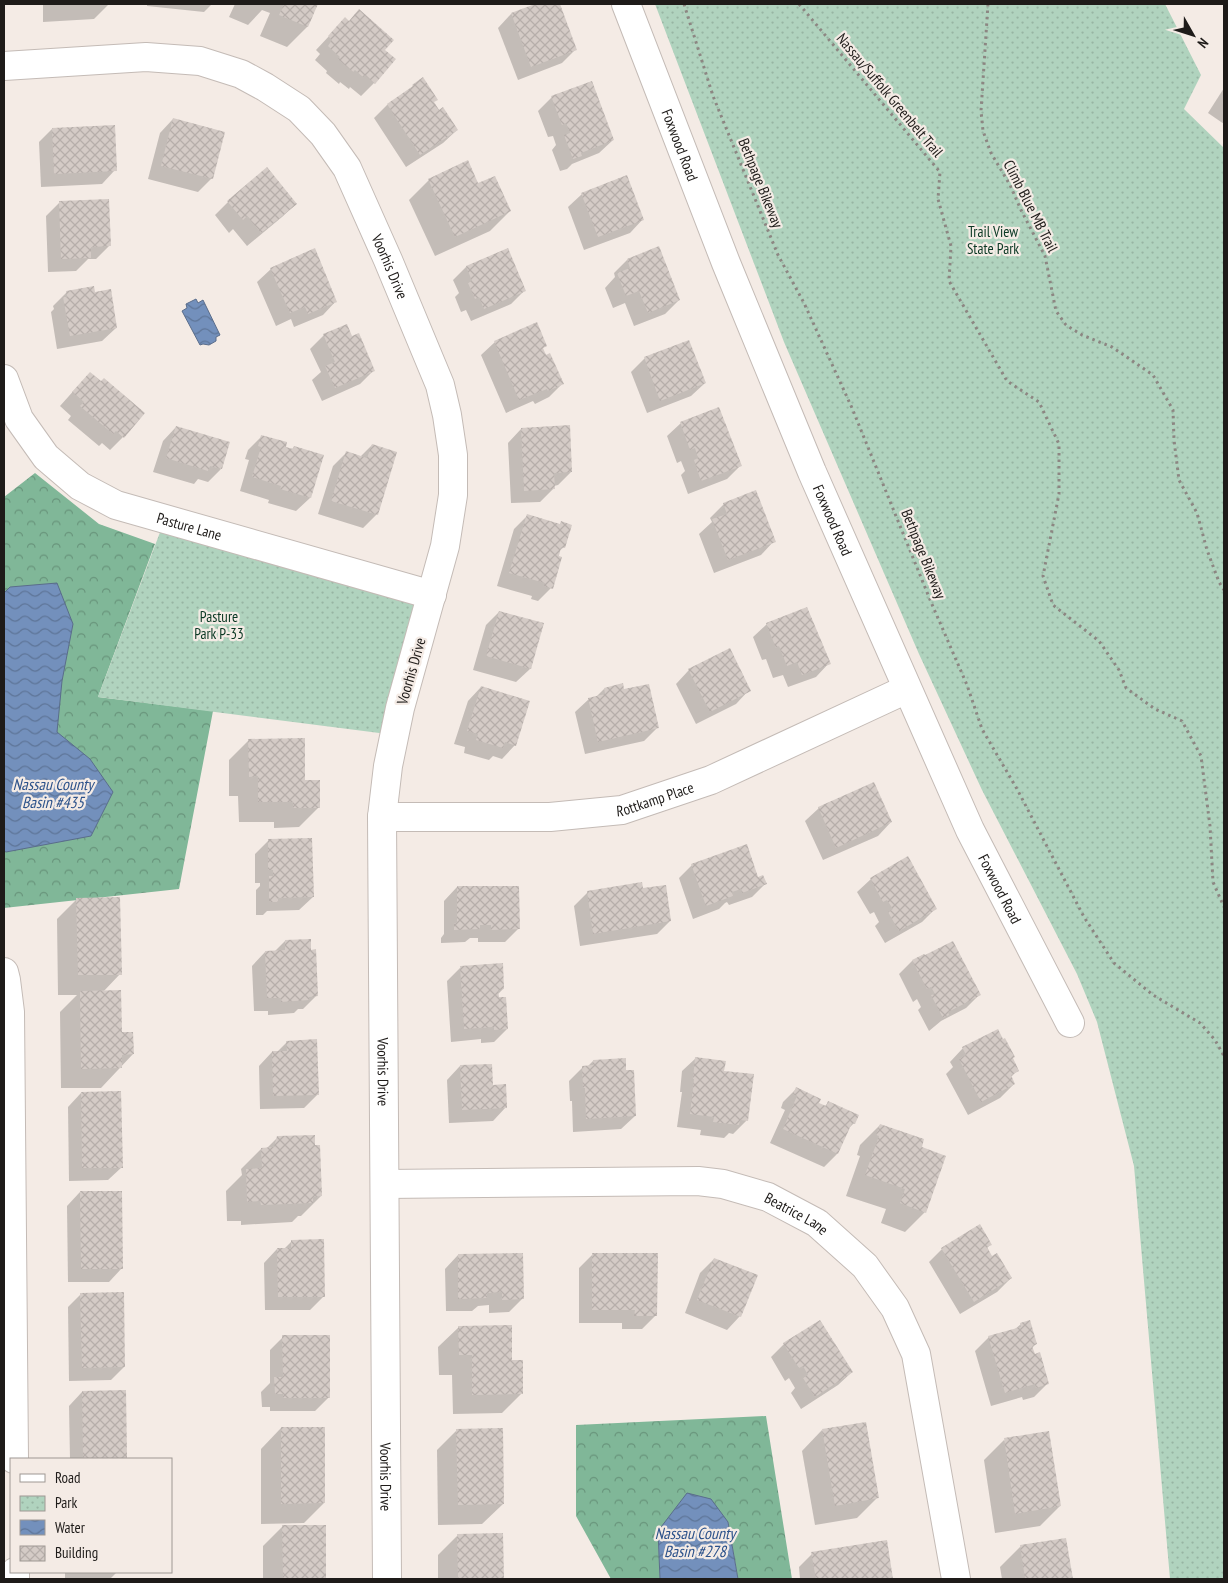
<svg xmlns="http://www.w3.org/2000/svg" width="1228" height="1583" font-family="'PT Sans Narrow',sans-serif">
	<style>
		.forest { fill: url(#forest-crowns) }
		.park { fill: url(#park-dots) }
		.water { fill: url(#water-waves); stroke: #5a6d8b }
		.shadow { fill: #0003 }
		.building { fill: url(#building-cross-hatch) }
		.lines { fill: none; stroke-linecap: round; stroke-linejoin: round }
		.minor-casing { stroke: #c4bbb6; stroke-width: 30 }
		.path { stroke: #8c8682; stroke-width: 3; stroke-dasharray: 2.5 4; stroke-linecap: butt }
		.minor { stroke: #fff; stroke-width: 28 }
		.labels { text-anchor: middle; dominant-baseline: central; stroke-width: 4.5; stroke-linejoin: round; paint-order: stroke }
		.street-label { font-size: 15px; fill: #1e1b19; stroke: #f4ebe5 }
		.park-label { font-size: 15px; fill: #0a3823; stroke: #f4ebe5 }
		.water-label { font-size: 16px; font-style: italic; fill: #2b518a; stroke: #f4ebe5 }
	</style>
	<defs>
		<pattern id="forest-crowns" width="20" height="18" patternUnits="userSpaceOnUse" patternTransform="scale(1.25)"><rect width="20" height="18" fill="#80b798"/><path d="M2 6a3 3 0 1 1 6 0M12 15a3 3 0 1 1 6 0" fill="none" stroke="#68947b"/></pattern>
		<pattern id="park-dots" width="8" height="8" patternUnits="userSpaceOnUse" patternTransform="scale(1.25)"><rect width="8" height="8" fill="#b0d3be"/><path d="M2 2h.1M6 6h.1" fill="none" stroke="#97b5a3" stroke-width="1.8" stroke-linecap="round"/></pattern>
		<pattern id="water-waves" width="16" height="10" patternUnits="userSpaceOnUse" patternTransform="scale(1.25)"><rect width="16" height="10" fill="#7390bc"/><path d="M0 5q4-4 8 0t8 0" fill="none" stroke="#5e7598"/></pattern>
		<pattern id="building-cross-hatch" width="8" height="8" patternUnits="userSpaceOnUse" patternTransform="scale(1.25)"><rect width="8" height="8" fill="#d4cbc6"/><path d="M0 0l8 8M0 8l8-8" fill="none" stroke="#b6aeaa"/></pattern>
	</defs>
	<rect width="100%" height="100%" fill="#f4ebe5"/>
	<g class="forest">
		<polygon points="35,473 99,524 155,544 98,697 213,711 179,889 4,908 4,497"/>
		<polygon points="766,1416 792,1579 738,1579 728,1522 658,1531 660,1579 611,1579 576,1516 576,1425"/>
	</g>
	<g class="park">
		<polygon points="655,4 1165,4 1201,75 1184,109 1224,148 1224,1579 1170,1579 1134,1166 1097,1022 1077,974 982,790 919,654 784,342"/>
		<polygon points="165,519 432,595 395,735 98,697"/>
	</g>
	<g class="water">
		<polygon points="196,299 198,303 203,300 220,335 216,337 216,341 209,345 203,344 200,345 182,311 187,308 186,304"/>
		<polygon points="57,583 73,624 62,681 57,732 90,759 113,792 91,836 6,852 4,851 4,593 10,587"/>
		<polygon points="687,1493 711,1499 728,1522 738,1579 660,1579 658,1531"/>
	</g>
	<g class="shadow">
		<polygon points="43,4 109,4 94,19 43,22"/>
		<polygon points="147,4 212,4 204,12 147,6"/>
		<polygon points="235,4 314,4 316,5 307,27 287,47 260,36 270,13 262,10 248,25 229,17"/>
		<polygon points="539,4 558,4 576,49 562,63 518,80 498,28 511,14"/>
		<polygon points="345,19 384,50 374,83 361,96 350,87 349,89 340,82 339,84 326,73 327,71 315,60 320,54 316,50"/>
		<polygon points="413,86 433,103 457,130 443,143 406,167 374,118 387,105 406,92"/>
		<polygon points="1224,88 1224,124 1208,113"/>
		<polygon points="552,97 613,140 599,153 572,164 567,169 560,171 552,150 556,145 553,136 548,137 538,111"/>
		<polygon points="173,119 212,178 198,192 148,179 160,133"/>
		<polygon points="52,129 115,170 102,184 41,187 39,142"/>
		<polygon points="429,180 478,185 510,211 490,231 435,256 409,200"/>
		<polygon points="582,194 643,219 630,233 584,250 568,207"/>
		<polygon points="228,202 296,204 282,217 247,246 233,229 229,233 215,215"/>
		<polygon points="59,203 109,246 96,259 88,259 76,271 48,272 46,216"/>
		<polygon points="658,248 679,300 665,314 634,326 625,303 613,308 605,288 615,277 614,273 627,260"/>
		<polygon points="507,249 525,290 511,304 471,321 466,310 461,312 455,297 459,293 453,280 466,267"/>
		<polygon points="271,269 336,301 323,315 294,327 291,319 276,326 257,282"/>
		<polygon points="67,292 94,293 116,328 102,341 57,349 51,312 54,309 53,306"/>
		<polygon points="324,335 352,338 373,371 360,384 322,401 312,380 321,372 310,349"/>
		<polygon points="495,342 545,346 542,349 562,384 549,397 535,404 533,401 506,413 481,355"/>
		<polygon points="645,358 705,383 691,396 647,413 631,372"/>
		<polygon points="77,387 123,437 110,450 102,443 99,446 68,420 71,416 60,406"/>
		<polygon points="681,423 740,466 727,479 688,494 681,475 685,471 681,461 677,463 667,436"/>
		<polygon points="176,427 221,469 208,482 198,479 194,484 153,472 163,441"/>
		<polygon points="521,429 571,472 558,485 554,486 554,488 540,502 511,503 508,443"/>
		<polygon points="262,436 291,450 294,447 322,456 310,498 296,511 268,503 269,500 240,491 249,460 245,459 248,450"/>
		<polygon points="372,445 377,514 363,528 318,514 333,466 346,453 360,457"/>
		<polygon points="724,504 774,541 761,555 714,573 699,534 712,522 710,518"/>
		<polygon points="527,516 559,525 561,523 564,547 558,552 551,588 538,601 531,599 532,596 497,586 514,529"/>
		<polygon points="499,612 530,669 516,682 473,670 486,625"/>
		<polygon points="767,624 829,663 816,677 788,687 783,675 773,678 766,659 762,660 753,637"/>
		<polygon points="689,670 749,690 736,704 696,724 676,684"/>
		<polygon points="481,687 515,745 502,759 493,756 489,760 464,753 465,747 454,744 468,701"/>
		<polygon points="604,689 623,691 657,728 644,741 585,754 575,712 589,699 596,697"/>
		<polygon points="249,740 304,781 319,807 299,827 274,828 274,822 239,822 238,796 229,796 229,760"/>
		<polygon points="819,808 891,822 878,836 823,860 805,821"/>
		<polygon points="268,841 313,897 299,910 267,911 263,915 256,915 256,890 260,886 260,883 255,883 255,854"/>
		<polygon points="692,865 758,879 765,884 752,897 729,905 727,902 725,903 719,909 693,919 679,878"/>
		<polygon points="871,879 936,908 922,922 885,943 875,926 879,922 874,912 870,914 857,892"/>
		<polygon points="641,884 642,890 670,921 657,934 580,946 574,906 587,893"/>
		<polygon points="457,887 518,929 505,942 478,942 478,938 470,938 465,942 441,943 441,938 444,934 444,901"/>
		<polygon points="77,899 120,974 103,992 120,1033 133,1054 101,1088 61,1088 60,1012 77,995 58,995 57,919"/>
		<polygon points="285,941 316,996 303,1009 298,1009 294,1013 268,1015 268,1011 254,1011 252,966 265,952 274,952"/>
		<polygon points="923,955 979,995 966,1008 941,1021 929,1031 918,1010 921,1007 917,999 913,1002 899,974 912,961"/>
		<polygon points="460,968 503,989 497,995 507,1029 494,1042 481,1043 481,1039 451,1042 447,981"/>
		<polygon points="287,1042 318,1094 304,1108 260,1109 259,1066 272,1052 277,1052"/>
		<polygon points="963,1048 1011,1058 1018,1070 1010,1078 1014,1084 1000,1098 968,1115 946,1074 953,1067 950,1062"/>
		<polygon points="696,1058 723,1072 747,1120 733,1134 729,1133 724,1138 700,1135 701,1130 677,1127 682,1092 680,1092 682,1071"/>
		<polygon points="593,1061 625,1072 635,1116 621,1129 573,1132 572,1101 570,1101 569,1081 583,1067 587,1067"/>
		<polygon points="460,1066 492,1086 506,1107 493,1121 449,1123 447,1080"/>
		<polygon points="796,1089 824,1107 828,1103 854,1123 848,1129 837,1154 824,1167 770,1143 785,1110 781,1108 783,1102"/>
		<polygon points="81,1093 122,1167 108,1180 69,1181 68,1107"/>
		<polygon points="880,1125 920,1148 925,1212 905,1232 881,1223 886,1209 846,1196 860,1156 857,1155 860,1145"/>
		<polygon points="277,1138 321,1196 301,1216 298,1216 292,1222 241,1225 241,1221 227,1221 226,1191 242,1175 241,1169 261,1149 266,1149"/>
		<polygon points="80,1192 122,1268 109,1282 68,1282 67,1206"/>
		<polygon points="292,1241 324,1296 310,1310 265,1310 264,1263 277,1249 284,1249"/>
		<polygon points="991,1244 986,1249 992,1258 1011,1278 997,1292 960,1314 929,1262 942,1249"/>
		<polygon points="593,1254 656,1315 642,1329 622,1329 622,1323 579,1323 579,1268"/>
		<polygon points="458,1255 522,1299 509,1312 489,1313 489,1305 478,1306 472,1311 446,1311 445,1269"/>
		<polygon points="714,1259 740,1316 727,1330 685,1313 700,1273"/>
		<polygon points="81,1294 124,1367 111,1380 69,1381 68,1307"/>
		<polygon points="1021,1324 1036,1344 1032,1348 1047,1384 1034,1397 1023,1400 1022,1397 991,1406 975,1351 989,1337 1014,1330"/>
		<polygon points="459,1327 511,1361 522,1393 502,1413 453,1414 452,1375 439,1375 438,1347"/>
		<polygon points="283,1337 329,1397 315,1411 270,1411 270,1407 262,1407 261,1392 270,1383 270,1350"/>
		<polygon points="784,1344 852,1372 838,1385 801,1409 791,1393 795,1388 789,1378 785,1381 771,1357"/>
		<polygon points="124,1391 126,1459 70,1459 69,1406 82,1392"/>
		<polygon points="281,1428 324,1503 304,1523 261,1524 261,1449"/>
		<polygon points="457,1430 503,1504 482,1524 438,1525 437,1450"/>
		<polygon points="822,1430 877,1498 857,1518 815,1525 802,1451"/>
		<polygon points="1004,1440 1060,1506 1040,1526 995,1533 984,1460"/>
		<polygon points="283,1526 324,1526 325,1579 263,1579 263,1546"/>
		<polygon points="502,1534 502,1579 438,1579 438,1555 458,1535"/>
		<polygon points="1065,1539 1071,1579 1002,1579 1000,1567 1021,1546"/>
		<polygon points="886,1542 891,1579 800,1579 799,1567 812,1554"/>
		<polygon points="65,1572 117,1572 110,1579 65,1579"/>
	</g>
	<g class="building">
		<polygon points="284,4 318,4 308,27 279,15"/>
		<polygon points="535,4 560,4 577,50 531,67 511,13"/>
		<polygon points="359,9 394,40 385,50 396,59 375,84 365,75 363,77 355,70 353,72 338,59 340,57 328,46 332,40 328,36 345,17 349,21"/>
		<polygon points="423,77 438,100 434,102 439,110 443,107 458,130 420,155 387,104 413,86 412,85"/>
		<polygon points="592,81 614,140 581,153 582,156 573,159 564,135 570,133 566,123 562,125 551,96"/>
		<polygon points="173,118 225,132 213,179 161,166"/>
		<polygon points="115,125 117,171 54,174 52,128"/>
		<polygon points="468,160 478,183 495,176 511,211 455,237 428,179"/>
		<polygon points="267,167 297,204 261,233 247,216 243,220 227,201"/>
		<polygon points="627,175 644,220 598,237 581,193"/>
		<polygon points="109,199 111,246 91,247 91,258 61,259 59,201"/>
		<polygon points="659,246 680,300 648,313 639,291 626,296 617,273 630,268 627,259"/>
		<polygon points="315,248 337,302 308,314 305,307 290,313 270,268"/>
		<polygon points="508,248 526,291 484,309 479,297 475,299 468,283 472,281 466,266"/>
		<polygon points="94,286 95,292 111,289 117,328 70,336 63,297 67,297 66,291"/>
		<polygon points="537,322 547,346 543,348 546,355 550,353 564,384 548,391 547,389 519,400 494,341"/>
		<polygon points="347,324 352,336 359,333 375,371 335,388 325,366 335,362 323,334"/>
		<polygon points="689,340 706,383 660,401 644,357"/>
		<polygon points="90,372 101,381 104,378 145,413 124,438 116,431 113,434 80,406 84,402 72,392"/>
		<polygon points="719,407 742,466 701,481 694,460 698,458 695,448 690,450 680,422"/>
		<polygon points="570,425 572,472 554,473 555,489 524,491 521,428"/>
		<polygon points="176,426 230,442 222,469 210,466 208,471 166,458"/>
		<polygon points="261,435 287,442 286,447 293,449 294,446 324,455 311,498 280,489 281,486 252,477 261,447 258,446"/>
		<polygon points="372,444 397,452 378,515 331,501 346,451 367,458"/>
		<polygon points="756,490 776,542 728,560 712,519 727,514 723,503"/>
		<polygon points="527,514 560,524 561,521 572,525 565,548 561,547 559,556 562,557 553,589 544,586 545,583 509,573"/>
		<polygon points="807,607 831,664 802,675 797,662 787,666 779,646 776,648 766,623"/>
		<polygon points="499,611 544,623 531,669 486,656"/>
		<polygon points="730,648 751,691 710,712 688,669"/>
		<polygon points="623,683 624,689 649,684 659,728 598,742 588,698 605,694 604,688"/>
		<polygon points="481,686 530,701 516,746 505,742 503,748 476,740 478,734 467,731"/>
		<polygon points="305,738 305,780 320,780 320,808 293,808 293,802 258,802 258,776 249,777 248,739"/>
		<polygon points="874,782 892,822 836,848 818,807"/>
		<polygon points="312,838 314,897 278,898 278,902 269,902 269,876 273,876 273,870 268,870 268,839"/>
		<polygon points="747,844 758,877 763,875 767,884 742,893 741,889 732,892 733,896 706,906 691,864"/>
		<polygon points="908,856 937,909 899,931 888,912 893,909 887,900 883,902 870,878"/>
		<polygon points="642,882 643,888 666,885 671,921 593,934 587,891"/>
		<polygon points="457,886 519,886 520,929 491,930 491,925 480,925 480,929 454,930 454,923 457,923"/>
		<polygon points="120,897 122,975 78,975 76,898"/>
		<polygon points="311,939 311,950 316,949 318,996 309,997 309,1000 281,1002 281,998 267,998 265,951 285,950 285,940"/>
		<polygon points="953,941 981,995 948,1012 949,1015 943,1018 931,995 935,994 931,987 927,989 912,960 924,954 925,955"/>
		<polygon points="503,963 504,989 498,990 499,997 506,997 508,1029 494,1030 494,1027 464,1029 460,966"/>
		<polygon points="121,990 122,1032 133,1032 134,1054 122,1055 122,1068 81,1069 80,991"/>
		<polygon points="998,1029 1003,1039 1005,1038 1015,1057 1013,1058 1019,1071 1011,1075 1015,1084 981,1102 959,1059 966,1055 962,1047"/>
		<polygon points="317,1039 319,1095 273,1096 272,1051 287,1051 286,1041"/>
		<polygon points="695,1057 726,1061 724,1071 754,1074 748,1121 740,1120 739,1125 713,1122 714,1117 690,1114 694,1079 693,1079"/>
		<polygon points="626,1058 626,1070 634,1070 636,1116 586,1119 585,1088 583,1088 582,1066 593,1065 593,1060"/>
		<polygon points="492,1064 493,1085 506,1084 507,1108 462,1110 460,1065"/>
		<polygon points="796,1087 821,1099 819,1103 826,1106 828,1101 859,1115 855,1124 852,1123 838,1154 783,1129 797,1096 793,1094"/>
		<polygon points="121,1091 123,1168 82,1168 81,1092"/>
		<polygon points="880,1124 924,1139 922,1147 946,1156 926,1213 900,1203 905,1189 865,1175 879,1136 876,1135"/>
		<polygon points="315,1135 315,1145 320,1145 322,1196 313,1197 313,1203 261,1205 260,1201 247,1202 246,1169 262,1168 261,1148 274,1147 277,1136"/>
		<polygon points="80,1191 122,1191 123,1269 81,1269"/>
		<polygon points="980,1224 992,1245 987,1247 992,1256 997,1253 1012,1278 974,1302 941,1248"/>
		<polygon points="324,1239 325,1297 278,1297 277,1248 291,1248 291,1240"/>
		<polygon points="523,1253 524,1299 502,1300 502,1292 487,1293 487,1298 458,1299 458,1254"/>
		<polygon points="592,1253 658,1253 657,1316 634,1316 635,1310 592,1310"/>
		<polygon points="714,1258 758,1275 741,1317 697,1300"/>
		<polygon points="124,1292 125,1367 82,1368 80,1293"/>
		<polygon points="820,1320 853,1372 815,1397 803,1378 808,1375 803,1366 799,1368 783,1343"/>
		<polygon points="1030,1320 1037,1344 1032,1346 1035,1354 1040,1352 1049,1384 1036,1388 1035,1384 1005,1393 988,1336 1021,1327 1020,1323"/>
		<polygon points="512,1325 512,1360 523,1360 523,1394 472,1395 472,1355 459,1355 458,1326"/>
		<polygon points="282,1335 330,1335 330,1398 283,1398 283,1394 275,1394 274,1377 283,1377"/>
		<polygon points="126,1390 127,1459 83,1459 82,1391"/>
		<polygon points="866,1422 879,1498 835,1506 822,1429"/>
		<polygon points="281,1427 325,1427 325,1503 281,1504"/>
		<polygon points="503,1428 504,1504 458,1505 456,1429"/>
		<polygon points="1049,1431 1061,1506 1015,1514 1004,1438"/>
		<polygon points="282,1525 326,1525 326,1579 283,1579"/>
		<polygon points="503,1533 504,1579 458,1579 457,1534"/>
		<polygon points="1066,1538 1073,1579 1025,1579 1020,1545"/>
		<polygon points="887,1540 893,1579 816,1579 811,1552"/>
	</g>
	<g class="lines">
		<defs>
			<g id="minor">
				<path id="s1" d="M626,4l100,259 86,209 158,358 100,193"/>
				<path id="s2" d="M4,66l142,-9 54,4 41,13 24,13 34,22 24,25 24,34 41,92 52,125 7,30 6,40v40l-8,51 -45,162 -12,58 -6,51 5,762"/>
				<path id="s3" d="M4,379l15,40 27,38 34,29 36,19 316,90"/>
				<path id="s4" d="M382,817h168l72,-7 89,-30 196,-91"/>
				<polyline points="4,972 6,980 10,1012 14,1459"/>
				<path id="s5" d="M385,1184l313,-3 25,3 45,13 49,26 48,43 30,42 21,46 40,225"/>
				<polyline points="15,1572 15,1579"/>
			</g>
		</defs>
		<use href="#minor" class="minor-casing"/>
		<g class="path">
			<polyline points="684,4 713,96 778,255 804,303 852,408 931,602 967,685 982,729 1017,789 1084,917 1114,963 1153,995 1200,1023 1215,1040 1224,1056"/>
			<polyline points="799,4 940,172 938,199 951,246 949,281 1007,381 1039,402 1059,444 1059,494 1043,576 1053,605 1099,641 1119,670 1126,688 1155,709 1182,721 1201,756 1210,826 1213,882 1224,907"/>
			<polyline points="988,4 981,111 983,131 991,153 1010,185 1021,210 1045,256 1056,311 1066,325 1082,335 1112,347 1153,375 1173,410 1174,440 1179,480 1197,513 1207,550 1219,582 1224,590"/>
		</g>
		<use href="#minor" class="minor"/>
	</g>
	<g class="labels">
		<g class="street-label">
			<text transform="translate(890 95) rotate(50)">Nassau/Suffolk Greenbelt Trail</text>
			<text stroke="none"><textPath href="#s1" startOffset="151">Foxwood Road</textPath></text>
			<text transform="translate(761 183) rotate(68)">Bethpage Bikeway</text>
			<text transform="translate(1031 206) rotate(63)">Climb Blue MB Trail</text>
			<text stroke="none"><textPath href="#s2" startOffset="491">Voorhis Drive</textPath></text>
			<text stroke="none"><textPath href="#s1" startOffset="556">Foxwood Road</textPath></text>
			<text stroke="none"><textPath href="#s3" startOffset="251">Pasture Lane</textPath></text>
			<text transform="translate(924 554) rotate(68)">Bethpage Bikeway</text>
			<text transform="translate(411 671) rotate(-74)">Voorhis Drive</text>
			<text stroke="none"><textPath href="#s4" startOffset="275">Rottkamp Place</textPath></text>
			<text stroke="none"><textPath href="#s1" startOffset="961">Foxwood Road</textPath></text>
			<text stroke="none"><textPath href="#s2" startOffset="1316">Voorhis Drive</textPath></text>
			<text stroke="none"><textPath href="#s5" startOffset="418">Beatrice Lane</textPath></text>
			<text stroke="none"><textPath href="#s2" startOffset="1721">Voorhis Drive</textPath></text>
		</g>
		<g class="park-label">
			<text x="993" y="231">Trail View<tspan x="993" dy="17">State Park</tspan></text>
			<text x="219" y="616">Pasture<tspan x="219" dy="17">Park P-33</tspan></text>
		</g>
		<g class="water-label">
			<text x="53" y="784">Nassau County<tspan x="53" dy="18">Basin #435</tspan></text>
			<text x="695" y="1533">Nassau County<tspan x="695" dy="18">Basin #278</tspan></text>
		</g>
	</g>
	<rect width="1228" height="1583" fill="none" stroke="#1e1b19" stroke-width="10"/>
	<rect x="10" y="1458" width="162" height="115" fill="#f4ebe5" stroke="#9e9893"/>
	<rect x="20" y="1474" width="25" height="8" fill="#ffffff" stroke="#9e9893"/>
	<text x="55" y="1483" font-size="15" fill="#1e1b19">Road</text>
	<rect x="20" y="1496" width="25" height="15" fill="url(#park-dots)" stroke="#9e9893"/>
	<text x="55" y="1508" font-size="15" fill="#1e1b19">Park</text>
	<rect x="20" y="1520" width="25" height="15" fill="url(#water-waves)" stroke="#9e9893"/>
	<text x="55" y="1533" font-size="15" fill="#1e1b19">Water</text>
	<rect x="20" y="1546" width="25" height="15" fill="url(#building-cross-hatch)" stroke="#9e9893"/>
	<text x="55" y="1558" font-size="15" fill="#1e1b19">Building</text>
	<g transform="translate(1193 35) rotate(129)" stroke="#f4ebe5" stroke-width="4" paint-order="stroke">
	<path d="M0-4L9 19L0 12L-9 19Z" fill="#1e1b19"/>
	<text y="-8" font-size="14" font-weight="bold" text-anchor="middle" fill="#1e1b19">N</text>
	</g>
</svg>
